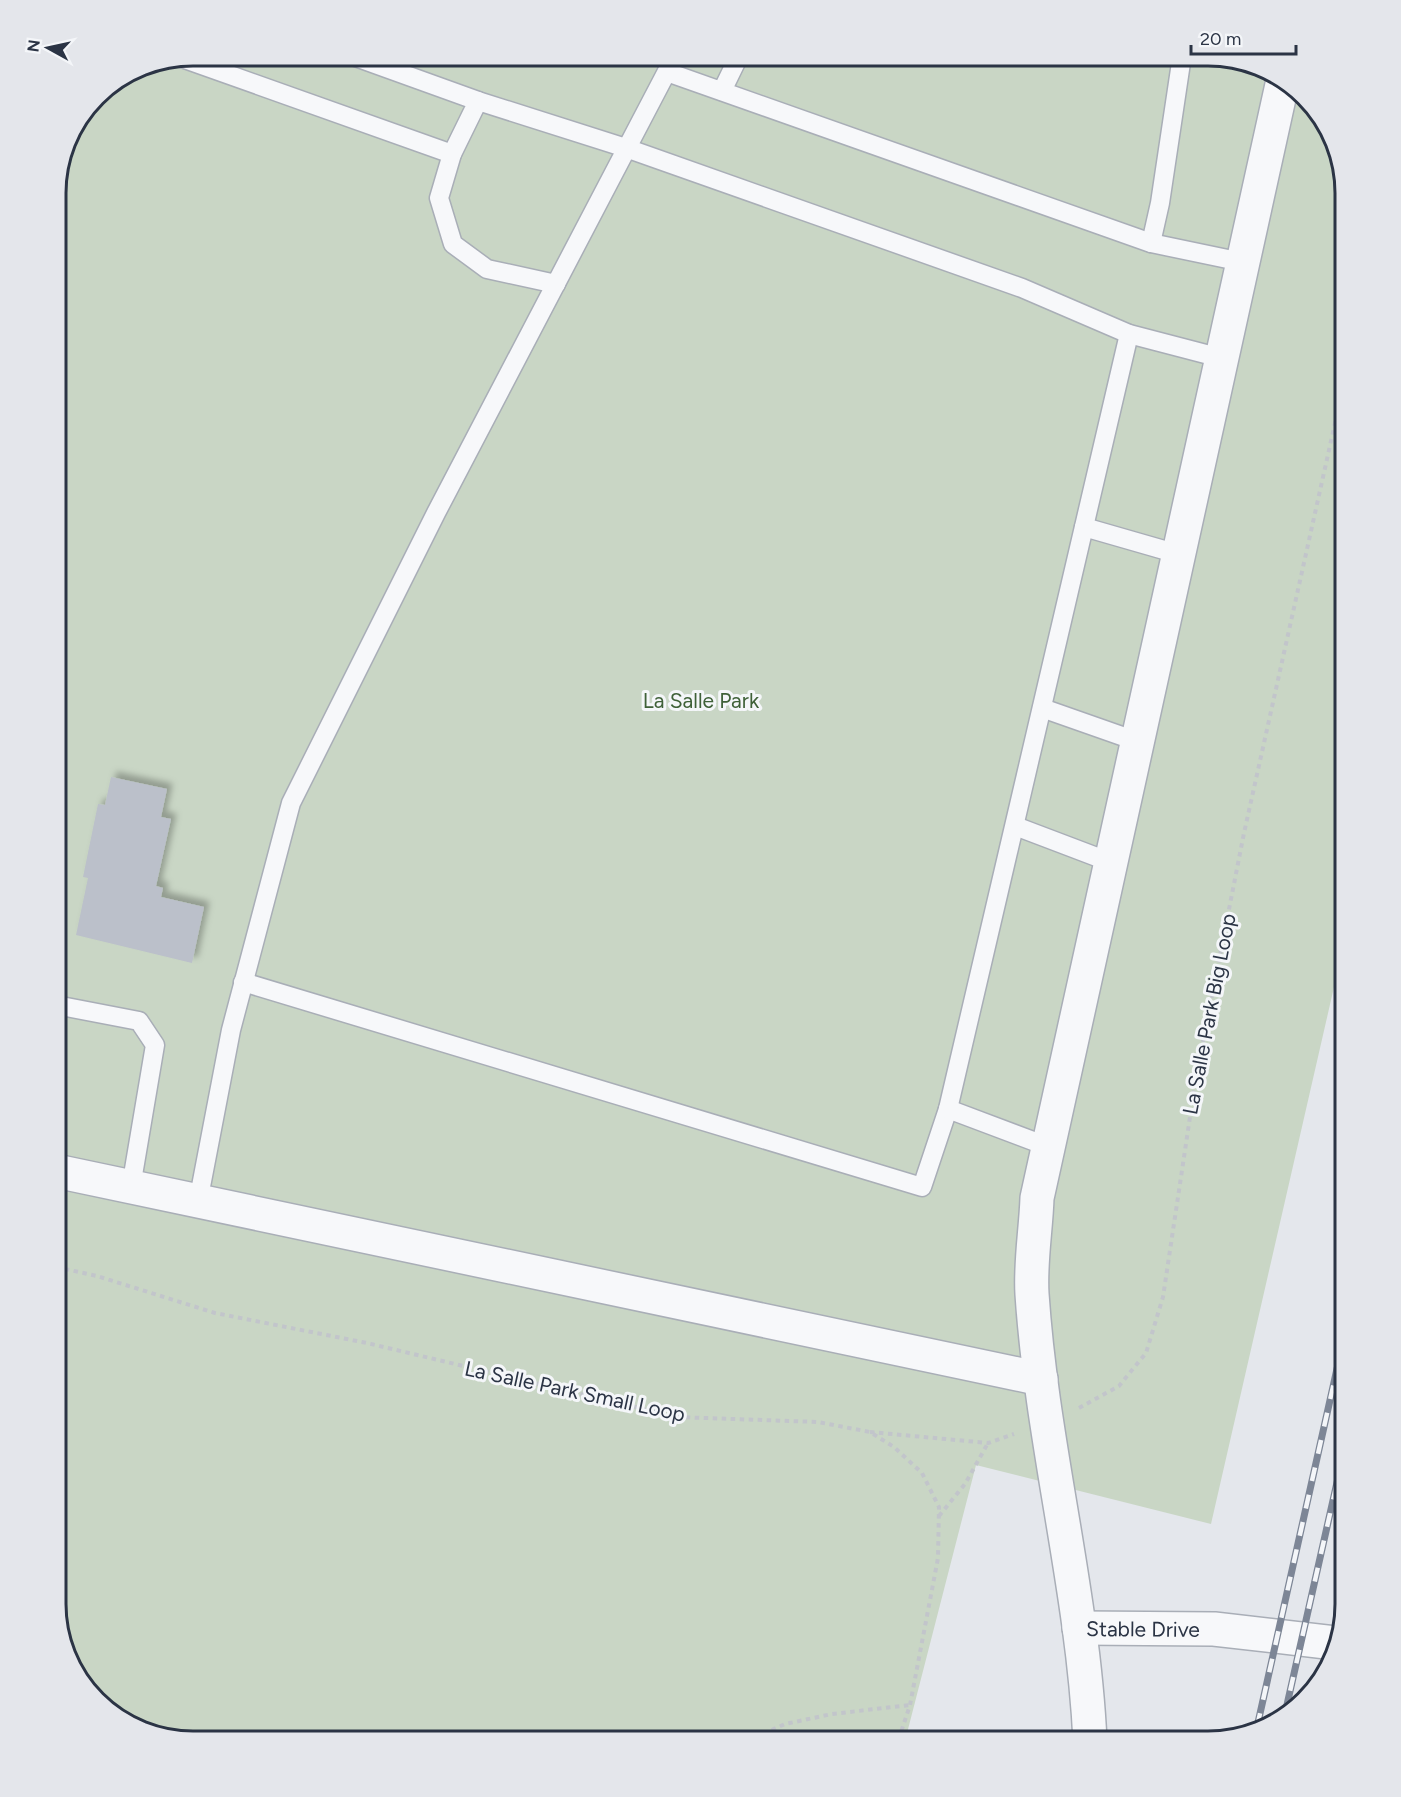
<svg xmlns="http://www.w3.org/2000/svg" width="1401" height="1797" font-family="Figtree,sans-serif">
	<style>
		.green { fill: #c9d6c5 }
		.building { fill: #bbc0ca; filter: url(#shadow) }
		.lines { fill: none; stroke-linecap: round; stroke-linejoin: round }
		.lane-casing { stroke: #a9aeb7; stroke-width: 21 }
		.street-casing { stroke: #a9aeb7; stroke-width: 36 }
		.path { stroke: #c2c5cb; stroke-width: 4; stroke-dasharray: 4.5 4.5; stroke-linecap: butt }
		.lane { stroke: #f7f8fa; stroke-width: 18 }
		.street { stroke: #f7f8fa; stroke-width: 33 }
		.rail-casing { stroke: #7d8696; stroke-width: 7 }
		.rail { stroke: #f4f6f9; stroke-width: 4.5; stroke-dasharray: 14; stroke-linecap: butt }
		.labels { text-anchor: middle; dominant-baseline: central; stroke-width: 6; stroke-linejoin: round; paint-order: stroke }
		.park-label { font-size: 21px; fill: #3f6138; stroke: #f4f6f9 }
		.street-label { font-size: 21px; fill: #2b3445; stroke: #f4f6f9 }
		.rim { fill: none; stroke: #2b3445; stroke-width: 3 }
	</style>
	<defs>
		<filter id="shadow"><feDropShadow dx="5.5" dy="-5.5" stdDeviation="3" flood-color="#0004"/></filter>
	</defs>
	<rect width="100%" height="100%" fill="#e4e7ec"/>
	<polygon class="green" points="193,56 1217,56 1277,74 1323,117 1345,193 1345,939 1211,1524 976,1465 905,1741 193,1741 125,1723 78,1680 56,1604 56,184 70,132 102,90 141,66"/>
	<polygon class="building" points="111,777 167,789 161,817 171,819 156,886 163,888 161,897 204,907 192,963 76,935 88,878 83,877 98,804 105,805"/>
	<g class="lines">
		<defs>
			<g id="lane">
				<polyline points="353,56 478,101 452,154 439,198 453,244 487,269 556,284"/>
				<polyline points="182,58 452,154"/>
				<polyline points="667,72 1151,243 1242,262"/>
				<polyline points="722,91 739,56"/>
				<polyline points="478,101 626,148 1022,288 1129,334 1221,358"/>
				<polyline points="1151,243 1160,203 1182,56"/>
				<polyline points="1084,527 1178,554"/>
				<polyline points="1042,708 1136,741"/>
				<polyline points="1015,826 1110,862"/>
				<polyline points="243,982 922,1187 948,1109 1129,334"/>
				<polyline points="56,1005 139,1021 155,1045 131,1187"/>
				<polyline points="948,1109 1049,1147"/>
				<polyline points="198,1202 231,1030 291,803 436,513 675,56"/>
			</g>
			<g id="street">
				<polyline points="56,1171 1041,1379"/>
				<path id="s1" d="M1079,1628l135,1 121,14"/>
				<path d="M1090,1741c-7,-150 -48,-297 -58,-447 -2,-32 4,-65 5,-96l246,-1118"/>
			</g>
		</defs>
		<use href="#lane" class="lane-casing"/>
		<use href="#street" class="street-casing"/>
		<g class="path">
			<polyline points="56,1267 97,1276 215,1313 367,1343 677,1417 818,1422 870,1432 894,1447 922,1473 939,1507 938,1558 910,1705 898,1741"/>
			<polyline points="1079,1408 1119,1386 1146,1353 1163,1297 1196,1077 1244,833 1345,378"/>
			<polyline points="870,1432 988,1443 1014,1434"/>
			<polyline points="939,1516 965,1484 988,1443"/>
			<polyline points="747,1741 785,1724 832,1714 910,1705"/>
		</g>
		<use href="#lane" class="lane"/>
		<use href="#street" class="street"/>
		<defs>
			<g id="rail">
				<polyline points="1284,1718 1345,1447"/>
				<polyline points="1257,1727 1345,1333"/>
			</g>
		</defs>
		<use href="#rail" class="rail-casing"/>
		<use href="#rail" class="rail"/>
	</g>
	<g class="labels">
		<g class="park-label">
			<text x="701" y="700">La Salle Park</text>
		</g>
		<g class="street-label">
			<text transform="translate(1209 1014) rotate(-79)">La Salle Park Big Loop</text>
			<text transform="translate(575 1391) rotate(12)">La Salle Park Small Loop</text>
			<text stroke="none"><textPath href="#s1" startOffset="64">Stable Drive</textPath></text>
		</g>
	</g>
	<path d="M0 0H1401V1797H0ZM193 66H1208A127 127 0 0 1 1335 193V1604A127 127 0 0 1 1208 1731H193A127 127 0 0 1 66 1604V193A127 127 0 0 1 193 66Z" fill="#e4e6eb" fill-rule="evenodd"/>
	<path class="rim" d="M193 66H1208A127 127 0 0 1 1335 193V1604A127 127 0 0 1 1208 1731H193A127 127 0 0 1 66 1604V193A127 127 0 0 1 193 66Z"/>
	<g transform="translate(48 48) rotate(278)" stroke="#f4f6f9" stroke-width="4.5" paint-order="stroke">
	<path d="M0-4.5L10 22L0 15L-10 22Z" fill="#2b3445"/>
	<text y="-9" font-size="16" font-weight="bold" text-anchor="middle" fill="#2b3445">N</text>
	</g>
	<path d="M1191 45v9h105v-9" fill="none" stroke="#2b3445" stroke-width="3"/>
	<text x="1200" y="45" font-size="18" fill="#2b3445" stroke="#f4f6f9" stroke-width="4.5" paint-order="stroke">20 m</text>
</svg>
